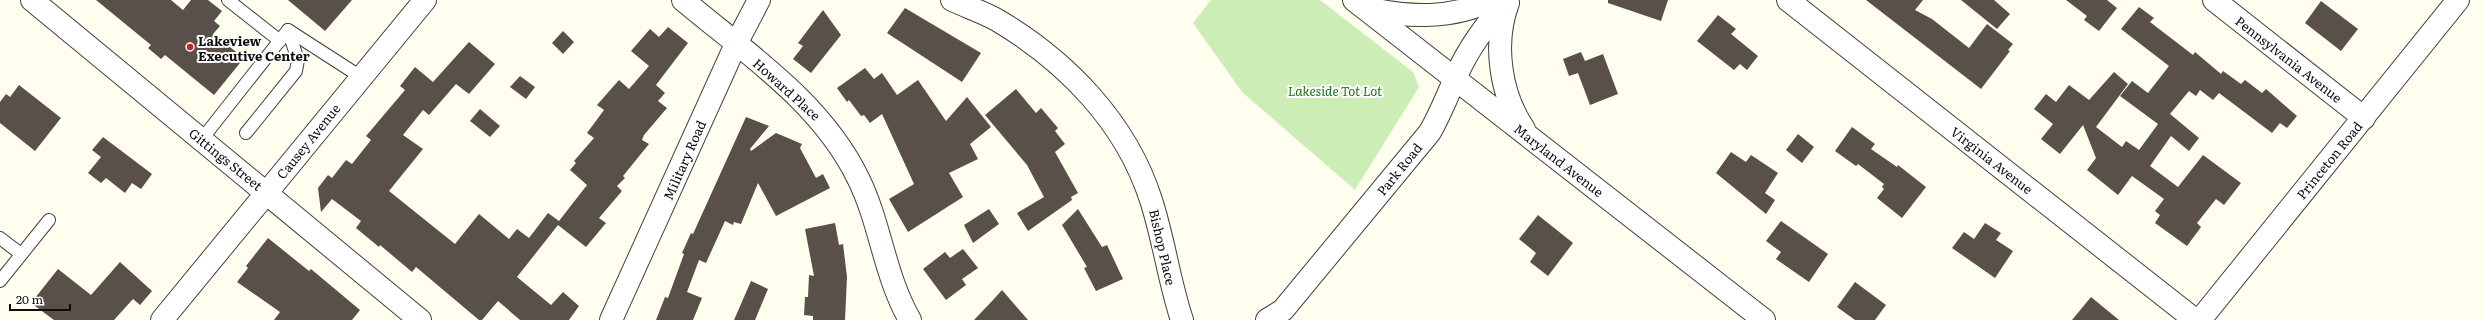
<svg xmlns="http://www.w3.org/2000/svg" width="2483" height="320" font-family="Literata,serif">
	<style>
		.green { fill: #ccedb5 }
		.building { fill: #585049 }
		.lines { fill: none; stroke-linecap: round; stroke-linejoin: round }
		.service-casing { stroke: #414141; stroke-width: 14 }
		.minor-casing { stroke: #414141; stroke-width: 24 }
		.service { stroke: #fff; stroke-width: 12 }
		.minor { stroke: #fff; stroke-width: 22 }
		.poi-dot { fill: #ca241a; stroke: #fff; stroke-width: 1.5 }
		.labels { text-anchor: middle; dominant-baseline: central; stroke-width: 4; stroke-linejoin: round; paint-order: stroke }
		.poi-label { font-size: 13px; font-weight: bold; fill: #0e0e0e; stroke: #fff; text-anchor: start }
		.street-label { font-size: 13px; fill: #0e0e0e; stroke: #fff }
		.park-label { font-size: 13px; font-style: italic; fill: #216b19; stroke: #fff }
	</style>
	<rect width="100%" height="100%" fill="#fffeef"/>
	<polygon class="green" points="1211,0 1320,0 1413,72 1419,87 1355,190 1242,92 1193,23"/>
	<g class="building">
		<polygon points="96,0 171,0 183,10 191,0 208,0 222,11 214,21 220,26 213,34 244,58 214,95 165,55 161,59 148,48 151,45"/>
		<polygon points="288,0 352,0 325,31"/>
		<polygon points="1608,0 1668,0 1661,21 1608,3"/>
		<polygon points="1866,0 1923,0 1915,10 1932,19 1969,48 1987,24 2013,44 2008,50 2010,51 1981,89"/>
		<polygon points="1961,0 1994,0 2010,14 1997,29"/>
		<polygon points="2066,0 2107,0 2117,8 2099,31 2084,20 2087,16"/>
		<polygon points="2321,1 2358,29 2341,51 2305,23"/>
		<polygon points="2139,7 2154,18 2150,22 2193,55 2195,52 2221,74 2223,71 2241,84 2245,80 2262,93 2266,89 2297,116 2287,128 2280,123 2272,133 2219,93 2213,100 2200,90 2196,96 2189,91 2170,114 2199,138 2189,151 2171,136 2150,166 2178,187 2203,155 2241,183 2224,205 2216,199 2197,223 2201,227 2187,246 2155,223 2160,215 2155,211 2164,199 2132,176 2118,195 2087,170 2096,158 2083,125 2060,154 2041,139 2053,124 2034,109 2046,94 2056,102 2069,85 2089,100 2114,72 2128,84 2096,127 2122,147 2126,141 2139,150 2158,124 2120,96 2132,81 2148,93 2169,66 2121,29"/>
		<polygon points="905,8 981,53 962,82 887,33"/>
		<polygon points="823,10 841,35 811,73 793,59 803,46 798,43"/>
		<polygon points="1718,15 1736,29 1731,34 1758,56 1747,70 1740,64 1734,70 1697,41"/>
		<polygon points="668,27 688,43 656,85 665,93 658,101 667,108 644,135 642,140 649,144 623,176 625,178 617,186 622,191 599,218 606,223 586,247 558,225 517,277 551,305 563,292 579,306 569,320 520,320 498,301 482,320 479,320 416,267 412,272 380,245 379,247 356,228 361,221 332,199 321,212 318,188 328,175 332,178 346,160 352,164 371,140 366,136 405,90 400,86 415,67 433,82 469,42 495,64 469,94 456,84 429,115 423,110 403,135 423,149 389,191 455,244 479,214 509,239 517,229 529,238 548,213 559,221 587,185 570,170 576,163 574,161 594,138 587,133 604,110 597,105 619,80 629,89 649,66 631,51 650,29 659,37"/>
		<polygon points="563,31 574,42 563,54 552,43"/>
		<polygon points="1581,52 1585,61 1603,54 1618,94 1590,105 1578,73 1569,76 1563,59"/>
		<polygon points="865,68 874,79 882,73 897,95 918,80 946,121 967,97 991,127 970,144 978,159 949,173 963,197 908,232 889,199 914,184 882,114 870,123 864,115 861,116 849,100 847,102 837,88"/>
		<polygon points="520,76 535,87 526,99 510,87"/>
		<polygon points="19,85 61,118 35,151 0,123 0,102 6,94 10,97"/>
		<polygon points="1016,89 1036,113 1041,108 1058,128 1055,131 1065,144 1055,152 1078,193 1071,197 1072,200 1028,231 1017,213 1044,197 1027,165 985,115"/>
		<polygon points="480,109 500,126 490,137 470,121"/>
		<polygon points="746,117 769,126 750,149 751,151 776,133 802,144 800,148 816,178 823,174 830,188 776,216 758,183 741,224 734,222 733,225 725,221 706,263 699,260 687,292 702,298 693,320 656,320 665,297 668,298 684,254 682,253 691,233 693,234"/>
		<polygon points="1852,127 1875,144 1871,149 1897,167 1898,165 1926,187 1902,218 1877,198 1884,189 1882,187 1884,184 1858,164 1856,166 1835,151"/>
		<polygon points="1798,134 1814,147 1802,163 1786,150"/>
		<polygon points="103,137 152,174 141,189 132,183 125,193 106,178 101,183 88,173 101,157 92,150"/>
		<polygon points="1731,152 1746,162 1751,155 1778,173 1765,193 1775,200 1766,214 1716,173"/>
		<polygon points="989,209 999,224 973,243 964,225"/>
		<polygon points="1078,209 1102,247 1107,245 1123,279 1096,291 1084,268 1087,267 1062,225"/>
		<polygon points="1538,215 1573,243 1548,276 1530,262 1536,253 1519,239"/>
		<polygon points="1781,221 1828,254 1809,282 1776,259 1781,252 1766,241"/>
		<polygon points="835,223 839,245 843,244 847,277 845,320 813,320 813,316 804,315 805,297 808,297 809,275 814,276 805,229"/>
		<polygon points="1985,223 2001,233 1996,240 2013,251 1995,278 1952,248 1964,232 1974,239"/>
		<polygon points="268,238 309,271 311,269 360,310 352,320 274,320 280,312 237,282 248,268 246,266"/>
		<polygon points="963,249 978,268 962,279 966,285 946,300 923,269 945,252 950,258"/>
		<polygon points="120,262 152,291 140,305 133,299 114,320 54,320 31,303 58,269 91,295"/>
		<polygon points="751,281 768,289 755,320 734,320"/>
		<polygon points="1855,282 1886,305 1875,320 1855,320 1837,307"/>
		<polygon points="1002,290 1028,320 974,320 993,300"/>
		<polygon points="2091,297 2119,320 2072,320"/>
	</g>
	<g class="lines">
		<defs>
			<g id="service">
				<polyline points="228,0 280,41"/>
				<polyline points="246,133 296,71 298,60 288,30"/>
				<polyline points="202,139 288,30 361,77"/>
				<polyline points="0,238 21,254"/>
				<polyline points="0,281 49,220"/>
			</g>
			<g id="minor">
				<polyline points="32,0 420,320"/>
				<path d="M683,0c63,53 138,102 175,178 23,46 26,97 52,142"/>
				<path d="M952,0c15,7 31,12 45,20 69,41 129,102 154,180 13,40 18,81 31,120"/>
				<polyline points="1354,0 1764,320"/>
				<polyline points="1788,0 2195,320"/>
				<polyline points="2214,0 2364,118"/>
				<path d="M1508,3c-15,40 -8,91 16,126"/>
				<path d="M1368,8c40,10 85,11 123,-8"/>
				<polyline points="162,320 425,0"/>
				<polyline points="611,320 736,44 759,0"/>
				<path d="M1267,320l16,-10 147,-178c12,-21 19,-41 29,-62 12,-26 30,-48 47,-70"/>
				<polyline points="2200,320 2458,0"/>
			</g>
		</defs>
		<use href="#service" class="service-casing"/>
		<use href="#minor" class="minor-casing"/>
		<use href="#service" class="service"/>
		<use href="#minor" class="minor"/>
	</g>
	<circle class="poi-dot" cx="190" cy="47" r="4"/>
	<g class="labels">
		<g class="poi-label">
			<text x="198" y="40">Lakeview<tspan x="198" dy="15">Executive Center</tspan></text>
		</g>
		<g class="street-label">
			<text transform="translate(2289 59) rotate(38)">Pennsylvania Avenue</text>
			<text transform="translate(787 89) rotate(42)">Howard Place</text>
			<text transform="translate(308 141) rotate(-51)">Causey Avenue</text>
			<text transform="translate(226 159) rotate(39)">Gittings Street</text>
			<text transform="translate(684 160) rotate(-66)">Military Road</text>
			<text transform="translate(1559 160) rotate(38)">Maryland Avenue</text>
			<text transform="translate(1992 160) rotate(38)">Virginia Avenue</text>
			<text transform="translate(2329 160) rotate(-51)">Princeton Road</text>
			<text transform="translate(1399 169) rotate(-51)">Park Road</text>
			<text transform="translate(1163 247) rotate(77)">Bishop Place</text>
		</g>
		<g class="park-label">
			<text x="1335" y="90">Lakeside Tot Lot</text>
		</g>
	</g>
	<path d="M10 304v6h60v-6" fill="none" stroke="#0e0e0e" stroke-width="2"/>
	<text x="16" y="304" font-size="12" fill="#0e0e0e" stroke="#ffffff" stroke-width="3" paint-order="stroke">20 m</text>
</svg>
